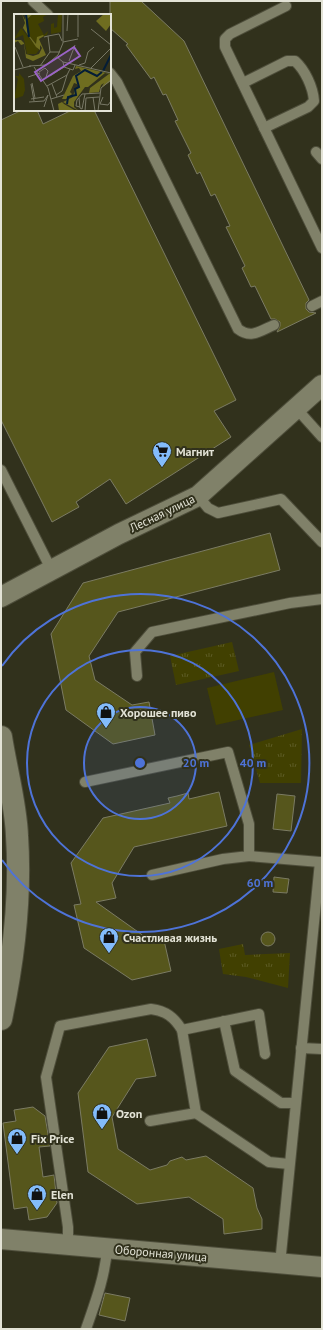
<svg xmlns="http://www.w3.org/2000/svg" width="323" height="1330" font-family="'PT Sans',sans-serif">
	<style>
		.green { fill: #414001 }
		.park { fill: url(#park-tufts) }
		.building { fill: #56561c; stroke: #7b7b63 }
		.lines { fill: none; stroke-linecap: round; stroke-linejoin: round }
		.service-casing { stroke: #4e4e3b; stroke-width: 12 }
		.minor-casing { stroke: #4e4e3b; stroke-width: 22 }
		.secondary-casing { stroke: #4e4e3b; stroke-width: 24 }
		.service { stroke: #808169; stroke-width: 10 }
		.minor { stroke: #808169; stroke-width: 20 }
		.secondary { stroke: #808169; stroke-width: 22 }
		.ring { fill: none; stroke: #4e73d8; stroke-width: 2 }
		.labels { text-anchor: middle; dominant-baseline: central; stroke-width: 4; stroke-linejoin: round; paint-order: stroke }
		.poi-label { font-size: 12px; font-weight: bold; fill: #e3e3d6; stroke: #31311c; text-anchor: start }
		.street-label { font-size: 12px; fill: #e3e3d6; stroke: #31311c }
		.inset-river { fill: none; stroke: #041d37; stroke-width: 2 }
		.inset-road { fill: none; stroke: #787866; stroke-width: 1 }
		.view { fill: #9a63c6; fill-opacity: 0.15; stroke: #9a63c6; stroke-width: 2 }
		.inset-edge { fill: none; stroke: #e3e3d6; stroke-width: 2 }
		.centre { fill: #4e73d8; stroke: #31311c; stroke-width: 2 }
		.ring-label { font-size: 12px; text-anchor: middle; font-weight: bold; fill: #4e73d8; stroke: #31311c; stroke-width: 4; stroke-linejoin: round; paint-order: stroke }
	</style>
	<defs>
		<pattern id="park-tufts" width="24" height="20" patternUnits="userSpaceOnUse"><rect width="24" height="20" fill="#414001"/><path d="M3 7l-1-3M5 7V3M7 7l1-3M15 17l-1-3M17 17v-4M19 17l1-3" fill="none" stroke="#5c5b25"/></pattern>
	</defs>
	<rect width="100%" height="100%" fill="#31311c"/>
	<polygon class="green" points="274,672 283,710 216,725 207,688"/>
	<g class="park">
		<polygon points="232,642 239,671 176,685 170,656"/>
		<polygon points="302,729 301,783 260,783 249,745"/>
		<polygon points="243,944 245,955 290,953 288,988 246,977 223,974 219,949"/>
	</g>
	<g class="building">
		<polygon points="110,1 141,1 184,41 309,300 306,303 306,309 309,312 316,313 277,332 280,326 280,322 275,319 271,319 255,286 251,287 242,268 245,266 226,227 230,226 215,194 211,196 200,172 197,174 188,155 191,153 175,121 178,120 166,94 163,95 154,77 151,79 126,45 128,44 110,28"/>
		<polygon points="22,110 37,110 43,124 72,110 94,110 236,400 214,411 231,437 126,504 110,479 76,502 79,507 52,522 1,420 1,120"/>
		<polygon points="270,533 280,570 118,612 89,656 95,680 132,705 149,702 155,735 113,744 66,710 51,634 83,583"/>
		<polygon points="219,792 227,826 134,847 112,883 116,898 96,902 148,939 163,936 171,971 132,980 84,948 74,905 81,904 71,863 103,818 170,803 168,798 177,796 188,793 189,799"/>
		<polygon points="277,794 295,796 291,831 273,829"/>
		<polygon points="274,877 289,879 287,893 273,892"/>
		<circle cx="268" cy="939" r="7"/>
		<polygon points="147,1039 156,1076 136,1079 112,1117 118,1149 150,1170 167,1165 170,1161 182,1157 186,1160 206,1156 253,1188 257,1208 262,1219 262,1229 224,1234 223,1219 189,1197 137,1204 88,1172 78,1093 109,1047"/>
		<polygon points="33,1107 45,1116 50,1146 39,1147 43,1177 54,1175 57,1203 47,1217 29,1220 27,1207 14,1209 3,1123 16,1121 14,1110"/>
		<polygon points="105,1293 130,1298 125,1321 99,1315"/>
	</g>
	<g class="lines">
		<defs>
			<g id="service">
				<polyline points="33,1 48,15"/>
				<polyline points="286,6 230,34 225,39 225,47 322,248"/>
				<path d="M110,73l7,9 121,247c13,10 22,2 36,-4"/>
				<path d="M243,83l44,-22h8c10,9 18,26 19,40l-6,6 -44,21"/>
				<polyline points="316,152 322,159"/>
				<polyline points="312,306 322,301"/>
				<polyline points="296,408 322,437"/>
				<polyline points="1,470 51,569"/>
				<polyline points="198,496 208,508 218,513 281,499 322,542"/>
				<polyline points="137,676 135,652 152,632 290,603 322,599"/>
				<polyline points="85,782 228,752 249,824 249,856 223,859 152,875"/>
				<polyline points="249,856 320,862"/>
				<polyline points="224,1021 235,1071 281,1103 295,1103"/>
				<polyline points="182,1030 259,1014 265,1054"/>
				<polyline points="301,1048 322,1049"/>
				<polyline points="150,1121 196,1113"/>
				<path d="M68,1245v-18l-22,-150 14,-51 91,-17c15,2 23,8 31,21l14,83 73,49 20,2"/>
				<polyline points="280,1264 320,862 322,862"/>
				<path d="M86,1329c9,-26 19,-52 21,-80"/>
			</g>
			<g id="minor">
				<polyline points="1,597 119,534 198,496 322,385"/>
				<polyline points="1,1239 322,1267"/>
			</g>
			<path id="secondary" d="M1,737c5,32 15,68 16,99 4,59 -4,126 -16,183"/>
		</defs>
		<use href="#service" class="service-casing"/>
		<use href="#minor" class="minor-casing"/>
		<use href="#secondary" class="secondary-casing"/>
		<use href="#service" class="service"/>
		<use href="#minor" class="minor"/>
		<use href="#secondary" class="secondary"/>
	</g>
	<circle cx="140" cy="763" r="56" fill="#4e73d8" fill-opacity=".12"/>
	<g class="ring">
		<circle cx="140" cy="763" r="56"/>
		<circle cx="140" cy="763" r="113"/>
		<path d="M2 666A169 169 0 1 1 2 860"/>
	</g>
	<defs>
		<symbol id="supermarket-pin" viewBox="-11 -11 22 30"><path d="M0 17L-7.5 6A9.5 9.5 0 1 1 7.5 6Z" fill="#83bcfb" stroke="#31311c"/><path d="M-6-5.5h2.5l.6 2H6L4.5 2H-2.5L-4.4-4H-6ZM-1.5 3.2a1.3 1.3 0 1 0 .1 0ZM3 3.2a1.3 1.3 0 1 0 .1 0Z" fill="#111"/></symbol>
		<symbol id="shop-pin" viewBox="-11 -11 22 30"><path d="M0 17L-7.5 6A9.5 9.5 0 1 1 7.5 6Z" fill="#83bcfb" stroke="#31311c"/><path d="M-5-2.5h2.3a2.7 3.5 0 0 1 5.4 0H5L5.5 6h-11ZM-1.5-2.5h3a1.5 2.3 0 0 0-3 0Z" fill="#111"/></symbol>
	</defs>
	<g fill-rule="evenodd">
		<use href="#supermarket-pin" x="151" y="440" width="22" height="30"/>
		<use href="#shop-pin" x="95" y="701" width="22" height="30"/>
		<use href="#shop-pin" x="98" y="926" width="22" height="30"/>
		<use href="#shop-pin" x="91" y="1102" width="22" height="30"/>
		<use href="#shop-pin" x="6" y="1127" width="22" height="30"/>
		<use href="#shop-pin" x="26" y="1183" width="22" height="30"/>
	</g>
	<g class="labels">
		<g class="poi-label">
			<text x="176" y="451">Магнит</text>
			<text x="120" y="712">Хорошее пиво</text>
			<text x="123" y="937">Счастливая жизнь</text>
			<text x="116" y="1113">Ozon</text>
			<text x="31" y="1138">Fix Price</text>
			<text x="51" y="1194">Elen</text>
		</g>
		<g class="street-label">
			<text transform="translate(162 513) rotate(-26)">Лесная улица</text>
			<text transform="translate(161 1253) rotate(5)">Оборонная улица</text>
		</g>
	</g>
	<g transform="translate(14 14)">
		<rect width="97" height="97" fill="#31311c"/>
		<path d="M19,0h15l-5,3 1,4 -6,3 6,11 4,-4 -1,4 -10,4 1,7 -9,-11 -3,-12 1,-4zM44,0h4l-1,18 -10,2v-10l3,-1v5l3,-1zM7,14l18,22 -3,4h-9l-4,-19 -9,4zM5,59l5,6 1,11 -2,6 -9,3 4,-20 -3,-3h4z" fill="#414001"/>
		<path d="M8,0l3,6 1,-6h7l-6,5 -1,4 2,11 8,10 1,-7 6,-2 1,1 -5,3 7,16 -13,6 -7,-3 -2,-14 -3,1 -3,-4 -4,2v-3h7l3,3 2,11 7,2 6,-2 3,-6 -2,-3v5l-4,-3 -13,-19 -1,2 3,-7zM90,0h7v10l-5,7 -10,-10zM62,52l35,8v7l-10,7 3,-5 -3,2 -2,7 -10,1 1,-5 19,-14 -4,-1 -17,14h-3l-11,15v5l5,4 -16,-9 10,-5 2,-8 4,-2 -2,-3 -3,-1 -4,9 2,2 -6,5h-4l11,-23 8,-5 -2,-3 -4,1zM48,88l2,2 12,7h-17l-1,-7z" fill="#6f6d20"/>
		<path class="inset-river" d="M12,0l3,23M89,57l8,-16M53,90l1,-7 8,-2 -1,-6 4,-2 -3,-11 9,-6 12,6 5,-4"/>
		<path class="inset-road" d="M0,3v13M77,15l20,16M53,17l1,-17M34,22l11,-2 3,7M30,23l4,-1 2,16M64,23v-23M49,28l15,-3M1,33l8,20M43,43l6,5 48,11M55,47l6,-16M65,51l6,-2 3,-11 6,-5M15,52l17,-1 12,-10 5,-12v-29M26,52l10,-14h10M20,53l14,21 6,23M50,53l9,3 2,-5M77,54l20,-20M0,56l17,-4M25,58l6,-4 3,3 -2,6M36,62l14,-9 -1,-5M14,63l12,-4M18,69l3,15M17,70l3,17M38,70l5,13M33,72l20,-11 3,-6M42,81l6,-4 5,-16M79,83l2,14M89,83l-3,7 8,1 3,-4M65,84l1,10 2,1 3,-15M17,85l13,-2M37,85l13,-4M15,88l15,-1 4,-6M30,93l4,-12M66,93l-4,-1 1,-6 5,-6 18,-1M71,97l1,-13 13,-1M84,97l3,-23 10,-8"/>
		<path class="view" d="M60,33l6,9 -39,25 -6,-9z"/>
		<rect width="97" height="97" class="inset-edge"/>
	</g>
	<circle cx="140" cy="763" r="6" class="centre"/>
	<g class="ring-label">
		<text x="196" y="767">20 m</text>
		<text x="253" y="767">40 m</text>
		<text x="260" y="887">60 m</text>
	</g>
	<rect width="323" height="1330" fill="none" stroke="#e3e3d6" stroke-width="4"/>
</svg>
